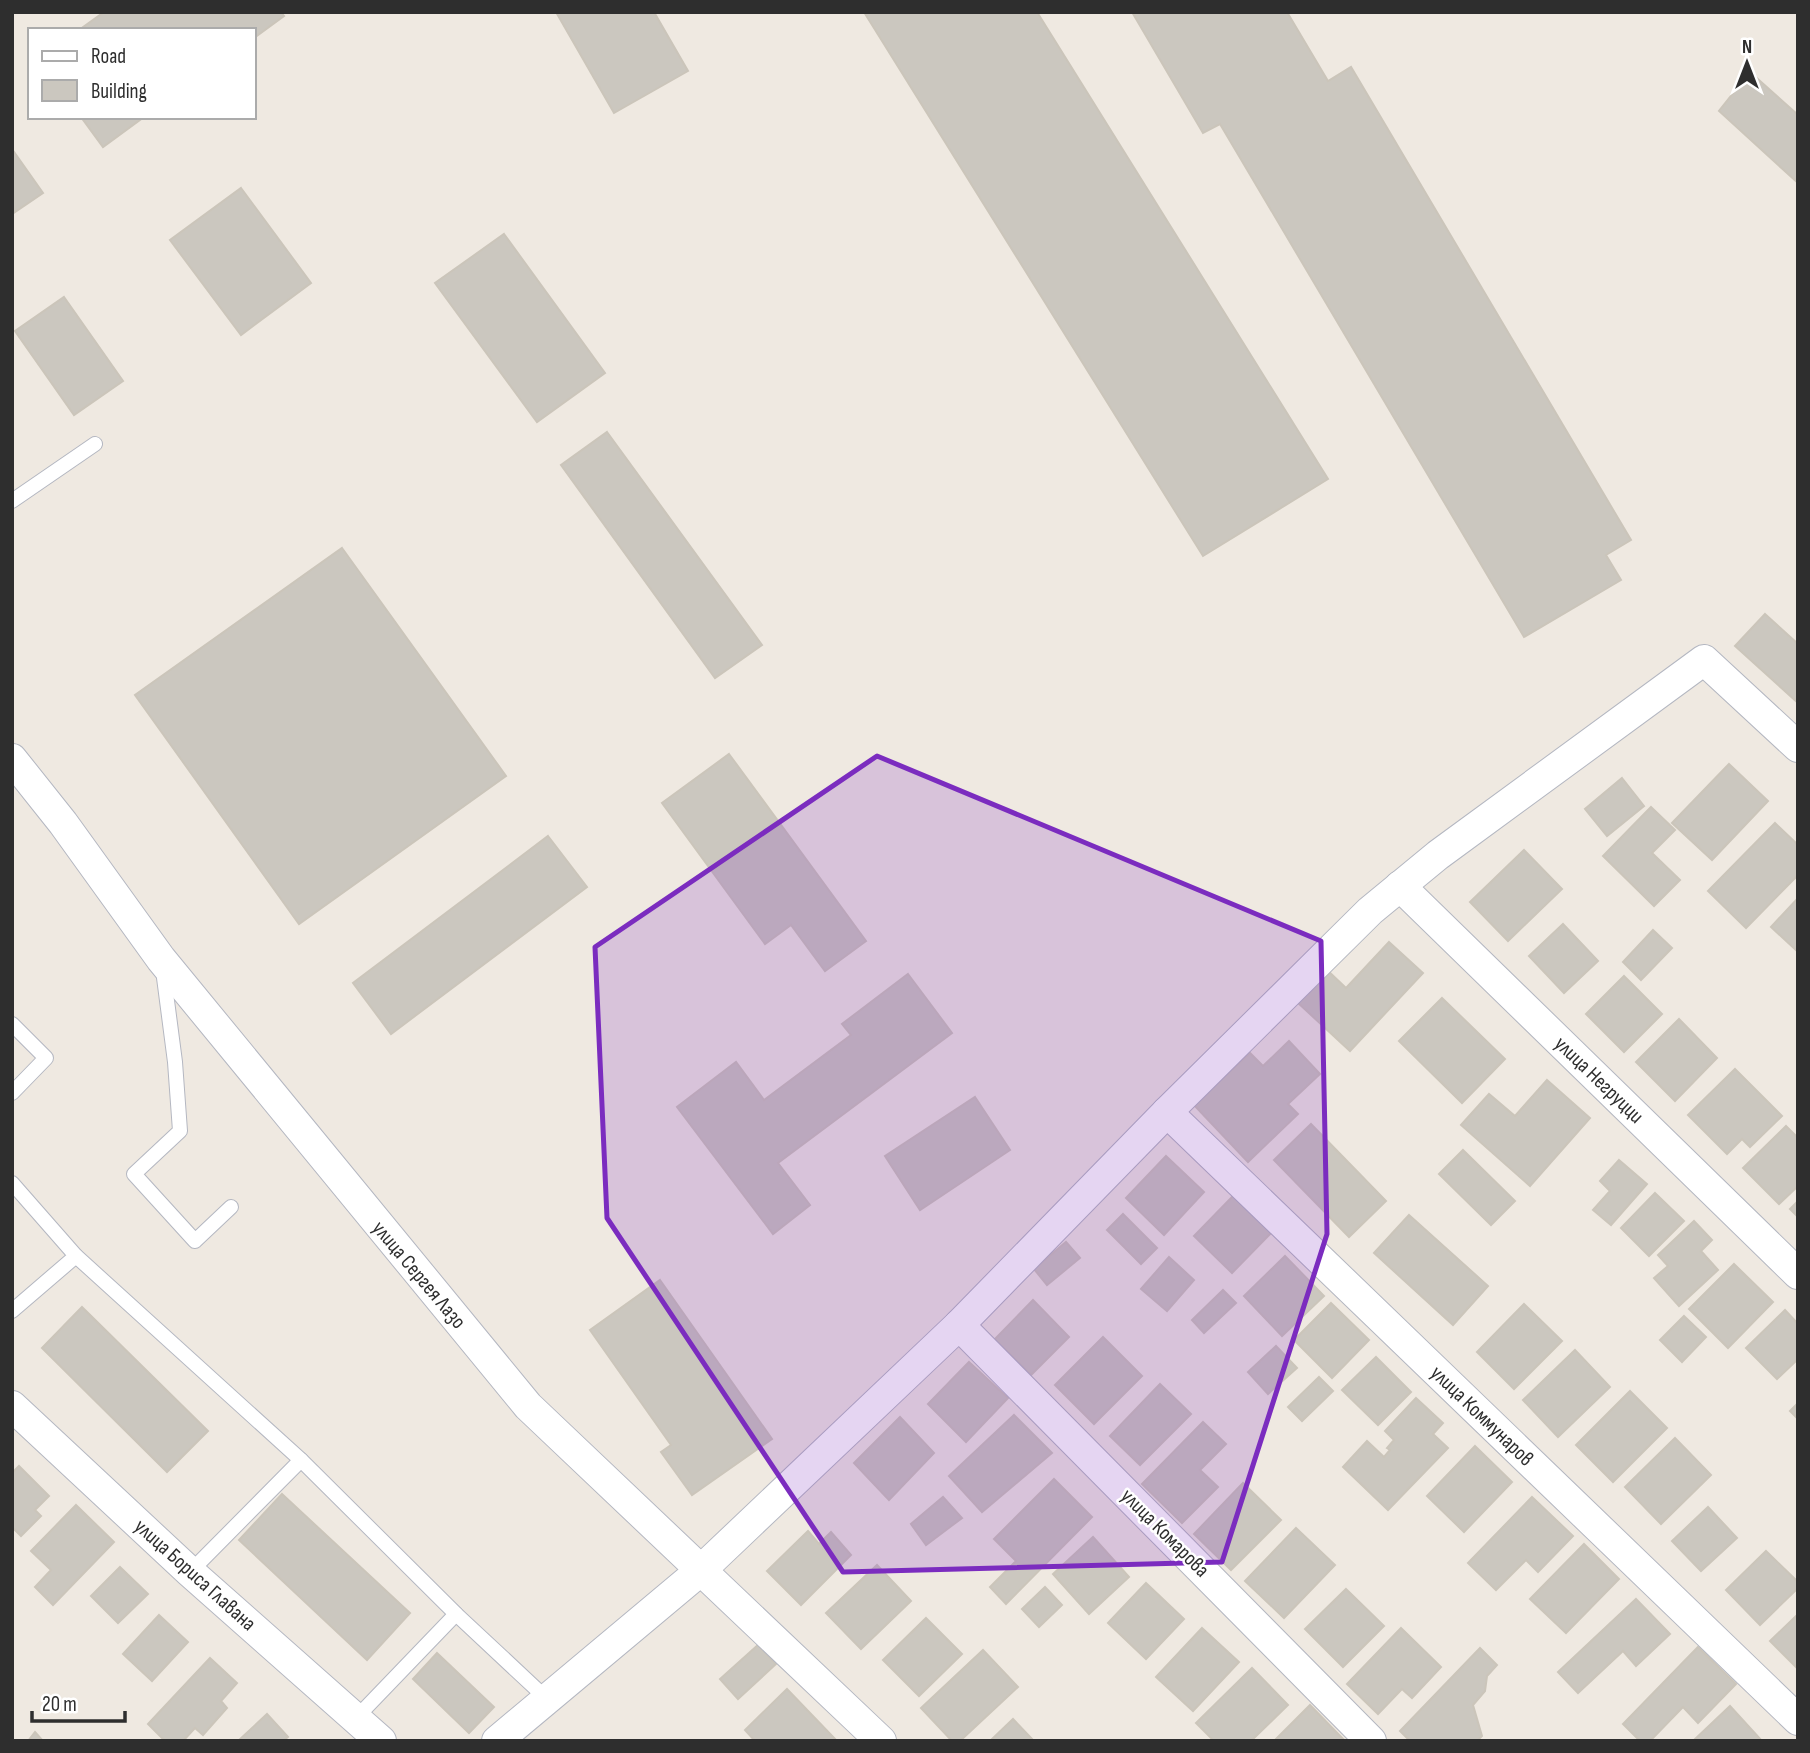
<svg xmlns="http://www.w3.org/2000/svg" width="1810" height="1753" font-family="'Sofia Sans Condensed',sans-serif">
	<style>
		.building { fill: #cbc7bf; stroke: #cbc5ba; stroke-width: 2 }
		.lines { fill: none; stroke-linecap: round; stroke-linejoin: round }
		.lane-casing { stroke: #b4b7c1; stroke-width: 16 }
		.street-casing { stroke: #b4b7c1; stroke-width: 32 }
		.lane { stroke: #fff; stroke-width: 14 }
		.street { stroke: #fff; stroke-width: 30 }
		.marked { fill: #7b2cbf; fill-opacity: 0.2; stroke: #7b2cbf; stroke-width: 5; stroke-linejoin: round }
		.labels { text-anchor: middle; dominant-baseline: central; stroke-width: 5; stroke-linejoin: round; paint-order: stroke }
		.street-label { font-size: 21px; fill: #2e2e2e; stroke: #fff }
	</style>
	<rect width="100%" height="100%" fill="#efe9e1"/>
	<g class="building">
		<polygon points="104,12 281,12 284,16 254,38 254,30 79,30"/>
		<polygon points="556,12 654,12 688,71 614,113"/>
		<polygon points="864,12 1037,12 1328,479 1203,556"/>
		<polygon points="1132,12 1287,12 1328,81 1351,67 1631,540 1606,555 1621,580 1524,637 1220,124 1203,133"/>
		<polygon points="1750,72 1798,115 1798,183 1719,111"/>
		<polygon points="81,117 144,117 103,147"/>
		<polygon points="12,149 43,193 12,214"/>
		<polygon points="241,188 311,283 241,335 170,240"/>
		<polygon points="504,234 605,373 537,422 435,283"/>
		<polygon points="64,297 123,381 74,415 15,331"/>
		<polygon points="607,432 762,645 715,678 561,465"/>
		<polygon points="342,548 506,776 299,924 135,695"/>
		<polygon points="1765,614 1798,644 1798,703 1735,646"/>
		<polygon points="729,754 866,941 825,971 791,925 765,944 662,803"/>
		<polygon points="1729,764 1768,801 1712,860 1672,823"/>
		<polygon points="1622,778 1644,806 1607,836 1585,809"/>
		<polygon points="1651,807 1675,830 1652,853 1680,880 1654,906 1603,856"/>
		<polygon points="1775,823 1798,845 1798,875 1746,928 1708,891"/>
		<polygon points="548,836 587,887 391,1034 353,983"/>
		<polygon points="1524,850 1562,889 1508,941 1470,902"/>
		<polygon points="1798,898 1798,952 1771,927"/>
		<polygon points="1563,924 1598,961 1564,993 1529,956"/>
		<polygon points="1653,930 1672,948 1641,980 1623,962"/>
		<polygon points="1389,942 1423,973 1350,1051 1297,1002 1327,970 1346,988"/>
		<polygon points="908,974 952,1033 778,1163 810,1205 773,1234 677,1107 736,1062 764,1100 851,1035 842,1024"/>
		<polygon points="1624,976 1662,1014 1624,1052 1586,1014"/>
		<polygon points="1442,998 1505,1059 1462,1103 1399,1041"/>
		<polygon points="1679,1019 1717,1058 1675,1101 1636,1062"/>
		<polygon points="1289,1041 1320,1074 1288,1104 1298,1114 1248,1162 1194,1105 1250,1053 1263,1066"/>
		<polygon points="1735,1069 1782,1116 1750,1147 1742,1139 1727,1154 1688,1115"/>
		<polygon points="1547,1080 1590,1118 1530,1186 1461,1125 1489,1094 1515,1116"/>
		<polygon points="975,1097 1010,1150 920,1210 885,1156"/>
		<polygon points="1311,1124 1386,1201 1349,1237 1274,1160"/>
		<polygon points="1786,1126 1798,1138 1798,1186 1779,1204 1743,1168"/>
		<polygon points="1463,1150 1515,1201 1491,1225 1439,1174"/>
		<polygon points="1166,1156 1204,1192 1164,1235 1126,1198"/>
		<polygon points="1619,1160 1647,1184 1611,1225 1593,1210 1610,1191 1600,1181"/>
		<polygon points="1655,1193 1684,1221 1649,1256 1621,1228"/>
		<polygon points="1234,1195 1272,1232 1232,1273 1194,1236"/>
		<polygon points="1798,1201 1798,1217 1790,1209"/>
		<polygon points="1123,1214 1157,1248 1141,1264 1107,1230"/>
		<polygon points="1409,1215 1488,1286 1453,1325 1374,1253"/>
		<polygon points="1694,1221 1712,1240 1701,1251 1718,1270 1679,1306 1654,1278 1668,1266 1658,1255"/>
		<polygon points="1066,1242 1080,1258 1047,1285 1034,1269"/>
		<polygon points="1285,1256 1324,1296 1282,1336 1244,1296"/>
		<polygon points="1169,1257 1194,1280 1167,1311 1141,1289"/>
		<polygon points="1734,1264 1773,1302 1728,1348 1689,1309"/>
		<polygon points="660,1280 772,1439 692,1495 661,1452 671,1445 590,1330"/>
		<polygon points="1223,1290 1236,1303 1204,1333 1192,1320"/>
		<polygon points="1033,1300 1069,1337 1031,1375 995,1339"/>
		<polygon points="1331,1303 1369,1340 1332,1378 1294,1340"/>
		<polygon points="1524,1304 1562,1341 1514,1389 1477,1352"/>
		<polygon points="82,1307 208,1431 167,1472 42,1348"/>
		<polygon points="1785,1310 1798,1324 1798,1359 1777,1379 1746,1348"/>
		<polygon points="1684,1316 1706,1337 1682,1362 1660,1340"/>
		<polygon points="1103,1337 1142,1376 1094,1424 1055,1385"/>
		<polygon points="1276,1346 1297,1368 1268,1394 1248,1372"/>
		<polygon points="1575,1350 1610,1387 1558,1437 1523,1400"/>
		<polygon points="1376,1357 1411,1392 1378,1425 1342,1390"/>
		<polygon points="969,1362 1008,1398 966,1442 928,1404"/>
		<polygon points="1319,1377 1333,1391 1302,1421 1288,1407"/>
		<polygon points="1160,1384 1191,1414 1140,1465 1110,1436"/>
		<polygon points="1630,1391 1667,1428 1613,1482 1576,1445"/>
		<polygon points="1416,1398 1443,1423 1433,1434 1448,1448 1388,1510 1343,1467 1367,1441 1384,1457 1390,1450 1387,1448 1394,1440 1385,1431"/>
		<polygon points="1798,1403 1798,1419 1790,1411"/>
		<polygon points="1014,1415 1052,1453 982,1512 949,1476"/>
		<polygon points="900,1417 934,1453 889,1500 854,1463"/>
		<polygon points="1203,1422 1226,1444 1200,1470 1218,1487 1182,1523 1142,1484"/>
		<polygon points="1675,1438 1711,1475 1661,1524 1625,1487"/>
		<polygon points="1475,1446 1512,1482 1464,1532 1427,1496"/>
		<polygon points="19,1466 49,1496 35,1510 41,1516 21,1536 12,1527 12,1473"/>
		<polygon points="1054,1479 1092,1517 1006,1604 990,1587 1016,1561 994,1539"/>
		<polygon points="1243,1483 1281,1520 1231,1570 1194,1534"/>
		<polygon points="282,1494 410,1613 367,1660 239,1540"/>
		<polygon points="943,1497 962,1518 926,1545 911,1524"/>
		<polygon points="1532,1497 1573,1536 1538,1572 1526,1560 1496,1590 1468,1563"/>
		<polygon points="76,1505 114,1542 53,1605 35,1587 51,1570 31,1551"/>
		<polygon points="1708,1507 1737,1538 1701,1571 1672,1541"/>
		<polygon points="1296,1528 1335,1565 1284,1618 1245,1581"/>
		<polygon points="808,1531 819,1544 831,1532 851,1555 801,1605 767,1571"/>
		<polygon points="1093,1537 1129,1577 1089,1614 1053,1574"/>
		<polygon points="1584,1544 1619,1579 1566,1633 1530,1599"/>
		<polygon points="1766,1551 1798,1582 1798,1588 1760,1625 1726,1590"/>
		<polygon points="877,1565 911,1601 861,1649 826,1613"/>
		<polygon points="120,1567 148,1594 118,1623 91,1596"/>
		<polygon points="1146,1583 1184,1619 1146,1659 1108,1623"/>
		<polygon points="1045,1587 1062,1605 1039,1627 1022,1609"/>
		<polygon points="1346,1589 1384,1626 1343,1667 1305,1629"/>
		<polygon points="1636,1599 1670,1634 1636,1666 1623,1651 1578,1693 1558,1672"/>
		<polygon points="1798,1614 1798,1669 1770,1641"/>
		<polygon points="159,1615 188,1642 152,1681 123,1654"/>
		<polygon points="926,1618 962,1654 919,1696 883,1660"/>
		<polygon points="1202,1628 1239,1662 1193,1711 1156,1677"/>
		<polygon points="1401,1628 1441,1667 1412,1698 1402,1689 1378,1714 1347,1684"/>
		<polygon points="758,1645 776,1664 738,1699 720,1679"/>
		<polygon points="1698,1647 1736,1684 1698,1723 1683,1707 1650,1741 1640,1741 1623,1724"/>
		<polygon points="1480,1648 1497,1665 1487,1676 1485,1691 1473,1705 1482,1736 1477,1741 1410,1741 1400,1731"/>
		<polygon points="983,1650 1018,1687 960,1741 952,1741 921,1708"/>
		<polygon points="437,1653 494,1707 469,1733 413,1679"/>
		<polygon points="210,1658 237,1683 221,1701 227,1708 203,1735 195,1728 183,1741 165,1741 148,1724"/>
		<polygon points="1252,1668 1288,1705 1251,1741 1214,1741 1196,1723"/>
		<polygon points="787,1689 837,1741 755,1741 745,1730"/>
		<polygon points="1310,1705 1345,1741 1274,1741"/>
		<polygon points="1730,1706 1762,1741 1693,1741"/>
		<polygon points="267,1714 288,1737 283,1741 238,1741"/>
		<polygon points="1013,1719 1034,1741 990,1741"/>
		<polygon points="35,1732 43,1741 28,1741"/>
	</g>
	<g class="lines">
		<defs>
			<g id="lane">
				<polyline points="12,501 95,444"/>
				<polyline points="163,970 175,1062 180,1131 134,1174 195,1241 231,1207"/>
				<polyline points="12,1024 46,1058 12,1093"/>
				<polyline points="12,1183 76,1256 12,1311"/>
				<polyline points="76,1256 301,1460"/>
				<polyline points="190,1572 301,1460 456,1614 356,1718"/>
				<polyline points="456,1614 547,1699"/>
			</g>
			<g id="street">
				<polyline points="12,759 63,823 161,959 528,1406 881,1741"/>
				<polyline points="1400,886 1798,1274"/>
				<polyline points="1167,1112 1798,1720"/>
				<polyline points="959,1325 1371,1741"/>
				<polyline points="12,1406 190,1572 381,1741"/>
				<polyline points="497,1741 700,1571 959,1325 1167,1112 1370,911 1438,855 1704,660 1798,747"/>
			</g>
		</defs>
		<use href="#lane" class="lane-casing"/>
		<use href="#street" class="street-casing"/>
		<use href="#lane" class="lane"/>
		<use href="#street" class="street"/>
	</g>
	<path class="marked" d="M877,756l444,185 6,293 -105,328 -379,10 -236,-354 -12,-271z"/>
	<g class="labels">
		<g class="street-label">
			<text transform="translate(1599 1080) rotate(44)">улица Негруцци</text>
			<text transform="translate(419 1275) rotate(50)">улица Сергея Лазо</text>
			<text transform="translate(1482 1416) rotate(44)">улица Коммунаров</text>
			<text transform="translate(1165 1533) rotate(45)">улица Комарова</text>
			<text transform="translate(195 1575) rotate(42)">улица Бориса Главана</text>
		</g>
	</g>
	<rect width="1810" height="1753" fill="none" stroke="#2e2e2e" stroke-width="28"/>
	<rect x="28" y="28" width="228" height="91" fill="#ffffff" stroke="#ababab" stroke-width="2"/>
	<rect x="42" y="51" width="35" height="10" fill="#ffffff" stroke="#ababab" stroke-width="2"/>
	<text x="91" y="63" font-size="21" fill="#2e2e2e">Road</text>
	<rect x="42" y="80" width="35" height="21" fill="#cbc7bf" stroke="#ababab" stroke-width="2"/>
	<text x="91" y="98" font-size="21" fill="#2e2e2e">Building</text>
	<g transform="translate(1747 63)" stroke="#ffffff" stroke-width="5" paint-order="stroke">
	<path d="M0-5L12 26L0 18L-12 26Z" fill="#2e2e2e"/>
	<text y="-10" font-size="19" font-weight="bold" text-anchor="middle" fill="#2e2e2e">N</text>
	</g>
	<path d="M32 1711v10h93v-10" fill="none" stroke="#2e2e2e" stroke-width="3.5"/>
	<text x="42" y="1711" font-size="21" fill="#2e2e2e" stroke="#ffffff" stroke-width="5" paint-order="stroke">20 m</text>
</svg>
